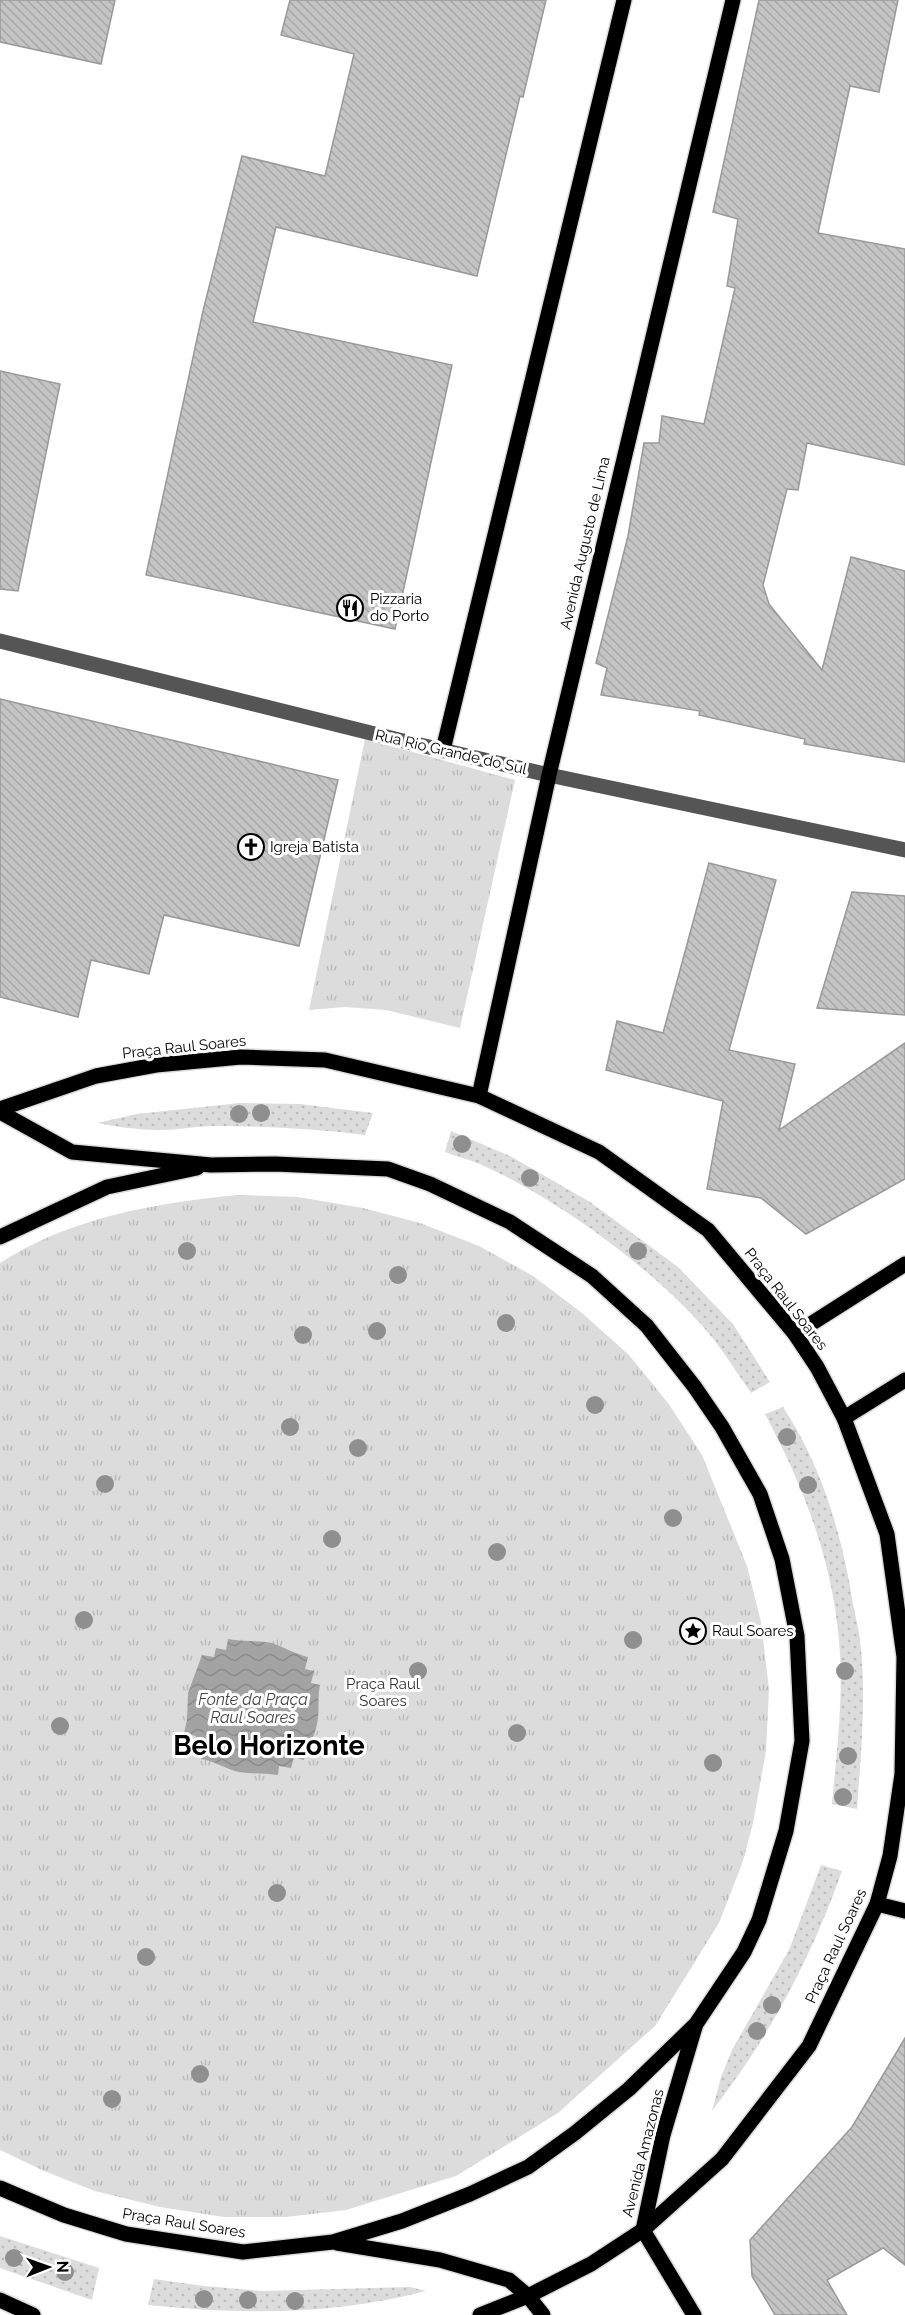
<svg xmlns="http://www.w3.org/2000/svg" width="905" height="2315" font-family="Raleway,sans-serif">
	<style>
		.grass { fill: url(#grass-dots) }
		.park { fill: url(#park-tufts) }
		.water { fill: url(#water-waves) }
		.building { fill: url(#building-back-hatch); stroke: #999; stroke-width: 1.5 }
		.lines { fill: none; stroke-linecap: round; stroke-linejoin: round }
		.major-casing { stroke: #dbdbdb; stroke-width: 18 }
		.minor { stroke: #555; stroke-width: 15 }
		.major { stroke: #000; stroke-width: 15 }
		.tree { fill: #8f8f8f }
		.labels { text-anchor: middle; dominant-baseline: central; stroke-width: 6; stroke-linejoin: round; paint-order: stroke }
		.street-label { font-size: 15px; fill: #000; stroke: #fff }
		.poi-label { font-size: 15px; fill: #000; stroke: #fff; text-anchor: start }
		.park-label { font-size: 15px; fill: #333; stroke: #fff }
		.water-label { font-size: 16px; font-style: italic; fill: #444; stroke: #fff }
		.town-label { font-size: 27px; font-weight: bold; fill: #000; stroke: #fff }
	</style>
	<defs>
		<pattern id="grass-dots" width="8" height="8" patternUnits="userSpaceOnUse" patternTransform="scale(1.5)"><rect width="8" height="8" fill="#dcdcdc"/><path d="M2 2h.1M6 6h.1" fill="none" stroke="#bbb" stroke-width="1.8" stroke-linecap="round"/></pattern>
		<pattern id="park-tufts" width="24" height="20" patternUnits="userSpaceOnUse" patternTransform="scale(1.5)"><rect width="24" height="20" fill="#dcdcdc"/><path d="M3 7l-1-3M5 7V3M7 7l1-3M15 17l-1-3M17 17v-4M19 17l1-3" fill="none" stroke="#bbb"/></pattern>
		<pattern id="water-waves" width="16" height="10" patternUnits="userSpaceOnUse" patternTransform="scale(1.5)"><rect width="16" height="10" fill="#a3a3a3"/><path d="M0 5q4-4 8 0t8 0" fill="none" stroke="#8b8b8b"/></pattern>
		<pattern id="building-back-hatch" width="6" height="6" patternUnits="userSpaceOnUse" patternTransform="scale(1.5)"><rect width="6" height="6" fill="#c4c4c4"/><path d="M-1 5l2 2M0 0l6 6M5-1l2 2" fill="none" stroke="#a7a7a7"/></pattern>
	</defs>
	<rect width="100%" height="100%" fill="#fff"/>
	<g class="grass">
		<path d="M240,1103l60,1 73,9 -8,22c-50,-6 -99,-9 -150,-9 -19,0 -37,4 -55,4 -22,0 -42,-3 -63,-7l40,-9z"/>
		<path d="M451,1131l59,25 80,46 88,65 55,57 37,58 -19,11c-12,-17 -23,-35 -36,-52 -52,-66 -154,-140 -231,-175 -12,-6 -26,-9 -39,-14z"/>
		<path d="M783,1407c39,59 59,128 70,197 3,15 7,30 8,45 5,52 0,107 -4,160l-25,-5c5,-54 12,-110 7,-164 -7,-81 -36,-155 -74,-226z"/>
		<path d="M821,1865l21,6c-31,88 -73,166 -130,240l9,-34 11,-27 57,-100z"/>
		<polygon points="0,2236 99,2268 92,2300 0,2268"/>
		<path d="M154,2279l50,7 58,5 148,-4 16,4c-90,24 -184,24 -278,14z"/>
	</g>
	<g class="park">
		<polygon points="365,739 515,780 460,1028 386,1010 345,1007 309,1010"/>
		<path d="M238,1195l60,2 65,11 57,15 59,23 54,30 49,37 47,42 39,48 34,52 45,111 14,56 8,67 -3,62 -13,72 -10,38 -24,62 -64,103 -97,87 -102,63 -110,34 -60,7h-62l-64,-10 -65,-16 -51,-20 -44,-21v-887c71,-46 156,-60 238,-68z"/>
	</g>
	<path class="water" d="M228,1639c15,3 30,1 44,4 12,4 23,11 36,14l-3,12 9,2 -3,12 9,2c-3,13 0,26 -3,39 -2,13 -11,23 -13,36l-10,-3 -3,11 -12,-2 -1,9c-13,-2 -26,-1 -39,-3 -14,-3 -24,-11 -38,-13l3,-11 -10,-2 2,-10 -12,-3 3,-13 1,-27 14,-38 12,2 2,-9 10,2z"/>
	<g class="building">
		<polygon points="0,0 115,0 101,64 0,42"/>
		<polygon points="290,0 546,0 523,97 520,96 477,276 276,227 253,322 452,365 395,629 146,575 203,311 242,156 325,176 354,54 281,35"/>
		<polygon points="759,0 898,0 879,92 850,86 818,233 905,249 905,465 807,443 798,490 787,489 763,585 769,604 822,670 851,557 905,571 905,762 804,744 805,739 699,715 700,711 601,695 607,668 596,663 628,536 644,443 659,443 662,416 704,424 735,288 727,286 738,219 713,212"/>
		<polygon points="0,371 60,384 18,591 0,589"/>
		<polygon points="0,699 338,780 299,946 164,915 149,974 91,960 78,1017 0,997"/>
		<polygon points="709,863 776,880 729,1050 795,1064 779,1130 905,1043 905,1179 806,1234 761,1198 707,1189 723,1101 606,1070 617,1021 663,1033"/>
		<polygon points="852,892 905,896 905,1015 817,1008"/>
		<polygon points="905,2038 905,2265 883,2248 827,2280 847,2315 775,2315 752,2276 750,2240 852,2127"/>
	</g>
	<g class="lines">
		<defs>
			<g id="major">
				<polyline points="443,750 624,0"/>
				<polyline points="479,1096 549,775 733,0"/>
				<polyline points="0,1109 96,1076 156,1065 241,1057 325,1060 479,1096 599,1152 708,1230 795,1334 817,1367 844,1418 887,1534 904,1657 902,1774 890,1856 877,1904 809,2046 722,2159 643,2230 591,2264 528,2296 480,2315"/>
				<polyline points="0,1112 72,1152 211,1165 275,1164 388,1169 430,1184 510,1222 592,1276 647,1326 694,1386 722,1427 760,1494 782,1559 797,1636 802,1741 786,1831 759,1920 744,1952 696,2024 629,2089 575,2133 528,2167 470,2194 402,2221 333,2242 243,2252 126,2234 64,2215 0,2188"/>
				<polyline points="0,1237 107,1187 197,1168"/>
				<polyline points="795,1334 905,1264"/>
				<polyline points="844,1418 905,1380"/>
				<polyline points="877,1904 905,1911"/>
				<polyline points="337,2243 440,2260 509,2280 528,2296 543,2315"/>
				<polyline points="0,2300 33,2315"/>
				<polyline points="694,2315 643,2230 663,2135 695,2027"/>
			</g>
		</defs>
		<use href="#major" class="major-casing"/>
		<polyline class="minor" points="0,641 399,740 549,775 905,850"/>
		<use href="#major" class="major"/>
	</g>
	<g class="tree">
		<circle cx="261" cy="1113" r="9"/>
		<circle cx="239" cy="1114" r="9"/>
		<circle cx="462" cy="1144" r="9"/>
		<circle cx="530" cy="1178" r="9"/>
		<circle cx="187" cy="1251" r="9"/>
		<circle cx="638" cy="1251" r="9"/>
		<circle cx="398" cy="1275" r="9"/>
		<circle cx="506" cy="1323" r="9"/>
		<circle cx="377" cy="1331" r="9"/>
		<circle cx="303" cy="1335" r="9"/>
		<circle cx="595" cy="1405" r="9"/>
		<circle cx="290" cy="1427" r="9"/>
		<circle cx="787" cy="1437" r="9"/>
		<circle cx="358" cy="1448" r="9"/>
		<circle cx="105" cy="1484" r="9"/>
		<circle cx="808" cy="1485" r="9"/>
		<circle cx="673" cy="1518" r="9"/>
		<circle cx="332" cy="1539" r="9"/>
		<circle cx="497" cy="1552" r="9"/>
		<circle cx="84" cy="1620" r="9"/>
		<circle cx="633" cy="1640" r="9"/>
		<circle cx="418" cy="1671" r="9"/>
		<circle cx="845" cy="1671" r="9"/>
		<circle cx="60" cy="1726" r="9"/>
		<circle cx="517" cy="1733" r="9"/>
		<circle cx="848" cy="1756" r="9"/>
		<circle cx="713" cy="1763" r="9"/>
		<circle cx="843" cy="1797" r="9"/>
		<circle cx="277" cy="1893" r="9"/>
		<circle cx="146" cy="1957" r="9"/>
		<circle cx="772" cy="2005" r="9"/>
		<circle cx="757" cy="2031" r="9"/>
		<circle cx="200" cy="2074" r="9"/>
		<circle cx="112" cy="2099" r="9"/>
		<circle cx="14" cy="2258" r="9"/>
		<circle cx="65" cy="2272" r="9"/>
		<circle cx="204" cy="2299" r="9"/>
		<circle cx="248" cy="2300" r="9"/>
		<circle cx="295" cy="2301" r="9"/>
	</g>
	<defs>
		<symbol id="restaurant-ring" viewBox="-11 -11 22 22"><circle r="9.5" fill="#fff" stroke="#000" stroke-width="1.5"/><path d="M-5-6h1v4h1v-4h1v4h1v-4h1v5L-1.5 .5V6h-2V.5L-5-1ZM5-6V6H3V1.5H1.5Q1.5-4 5-6Z" fill="#000"/></symbol>
		<symbol id="church-ring" viewBox="-11 -11 22 22"><circle r="9.5" fill="#fff" stroke="#000" stroke-width="1.5"/><path d="M-1.2-6h2.4v3.5h3.3v2.4h-3.3V6h-2.4V-.1h-3.3v-2.4h3.3Z" fill="#000"/></symbol>
		<symbol id="sight-ring" viewBox="-11 -11 22 22"><circle r="9.5" fill="#fff" stroke="#000" stroke-width="1.5"/><path d="M0-6L1.8-2.2L6-1.7L2.9 1.2L3.7 5.4L0 3.3L-3.7 5.4L-2.9 1.2L-6-1.7L-1.8-2.2Z" fill="#000"/></symbol>
	</defs>
	<g fill-rule="evenodd">
		<use href="#restaurant-ring" x="335" y="593" width="30" height="30"/>
		<use href="#church-ring" x="236" y="832" width="30" height="30"/>
		<use href="#sight-ring" x="678" y="1616" width="30" height="30"/>
	</g>
	<g class="labels">
		<g class="street-label">
			<text transform="translate(585 543) rotate(-77)">Avenida Augusto de Lima</text>
			<text transform="translate(451 752) rotate(13)">Rua Rio Grande do Sul</text>
			<text transform="translate(184 1047) rotate(-6)">Praça Raul Soares</text>
			<text transform="translate(786 1299) rotate(52)">Praça Raul Soares</text>
			<text transform="translate(836 1946) rotate(-65)">Praça Raul Soares</text>
			<text transform="translate(643 2153) rotate(-76)">Avenida Amazonas</text>
			<text transform="translate(184 2223) rotate(9)">Praça Raul Soares</text>
		</g>
		<g class="poi-label">
			<text x="370" y="599">Pizzaria<tspan x="370" dy="17">do Porto</tspan></text>
			<text x="270" y="847">Igreja Batista</text>
			<text x="712" y="1631">Raul Soares</text>
		</g>
		<g class="park-label">
			<text x="383" y="1684">Praça Raul<tspan x="383" dy="17">Soares</tspan></text>
		</g>
		<g class="water-label">
			<text x="253" y="1699">Fonte da Praça<tspan x="253" dy="18">Raul Soares</tspan></text>
		</g>
		<g class="town-label">
			<text x="269" y="1745">Belo Horizonte</text>
		</g>
	</g>
	<g transform="translate(48 2267) rotate(89)" stroke="#ffffff" stroke-width="4.5" paint-order="stroke">
	<path d="M0-4.5L10 22L0 15L-10 22Z" fill="#000000"/>
	<text y="-9" font-size="16" font-weight="bold" text-anchor="middle" fill="#000000">N</text>
	</g>
</svg>
